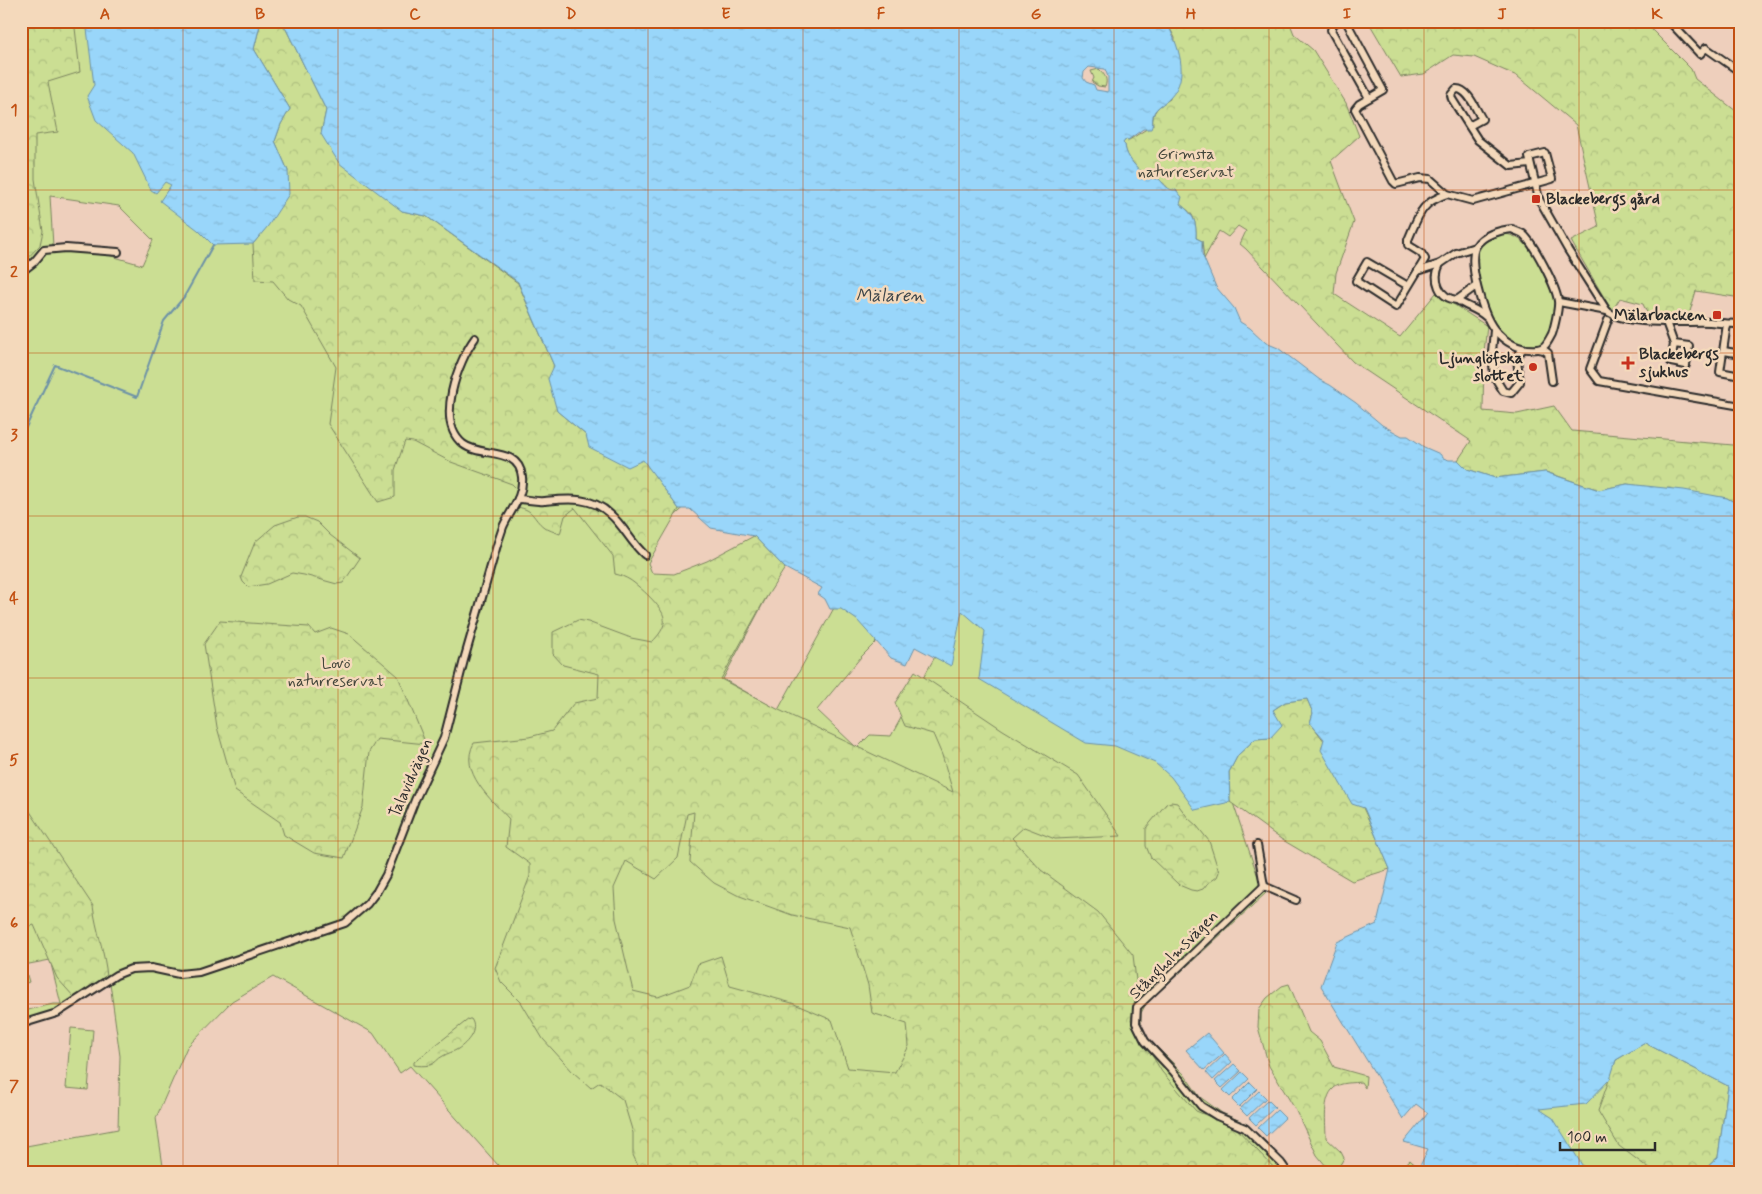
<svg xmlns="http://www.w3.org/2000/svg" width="1762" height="1194" font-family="Mynerve,sans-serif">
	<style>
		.green { fill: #cbde93; stroke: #7b845f; fill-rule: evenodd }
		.forest { fill: url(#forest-crowns); stroke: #7b845f; fill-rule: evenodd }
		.water { fill: url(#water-ripples); stroke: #6d92a7; fill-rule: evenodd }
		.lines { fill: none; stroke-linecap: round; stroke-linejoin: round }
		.stream { stroke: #6d92a7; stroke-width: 2 }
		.street-casing { stroke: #2b2b2b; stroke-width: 10 }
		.street { stroke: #f4d9bb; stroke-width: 6 }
		.grid { fill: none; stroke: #c25012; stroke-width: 1; stroke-opacity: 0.55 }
		.poi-dot { fill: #c8321e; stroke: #f4d9bb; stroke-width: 2 }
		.labels { text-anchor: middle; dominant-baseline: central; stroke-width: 5; stroke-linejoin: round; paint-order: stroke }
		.park-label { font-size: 16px; fill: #43463b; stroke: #f4d9bb }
		.poi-label { font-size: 16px; font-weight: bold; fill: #2b2b2b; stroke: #f4d9bb; text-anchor: start }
		.street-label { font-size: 16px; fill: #2b2b2b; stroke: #f4d9bb }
		.water-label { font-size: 18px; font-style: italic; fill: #3c454a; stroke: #f4d9bb }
		.neatline { fill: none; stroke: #c25012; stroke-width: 2 }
		.grid-label { font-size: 16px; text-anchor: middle; font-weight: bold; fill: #c25012 }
	</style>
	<defs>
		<pattern id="forest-crowns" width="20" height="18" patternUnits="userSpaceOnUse" patternTransform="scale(1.25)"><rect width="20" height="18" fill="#cbde93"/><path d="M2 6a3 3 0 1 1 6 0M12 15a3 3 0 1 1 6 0" fill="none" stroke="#aebf7f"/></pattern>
		<pattern id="water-ripples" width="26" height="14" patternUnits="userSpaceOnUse" patternTransform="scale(1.25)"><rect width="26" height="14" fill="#99d6fa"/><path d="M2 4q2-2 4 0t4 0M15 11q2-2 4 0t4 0" fill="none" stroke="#84b8d6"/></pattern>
	</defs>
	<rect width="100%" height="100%" fill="#eecfbc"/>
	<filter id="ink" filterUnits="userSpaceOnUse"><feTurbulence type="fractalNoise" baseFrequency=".02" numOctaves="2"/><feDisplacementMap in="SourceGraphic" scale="10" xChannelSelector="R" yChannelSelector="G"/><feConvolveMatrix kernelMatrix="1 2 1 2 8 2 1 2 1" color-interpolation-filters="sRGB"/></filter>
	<g filter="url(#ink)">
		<g class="green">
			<path d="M21,21h593l1127,1152h-260l-78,-315 -171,-58 29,86 5,7 -120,111 -5,9v13l7,12 36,36 16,23 22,16 25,11 39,38 6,11h-787l-95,-107 -10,7 -27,-40 -100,-56 -41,24 -45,46 -31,71 8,55h-143v-26l97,-18 2,-73 -10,-73 -51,31 -38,12v-23l3,8 29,-7h8l-11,-44 -26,5 5,17 -8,3v-673l2,-5 -2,-1zM50,196l69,10 34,34 -11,25 -61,-18 -28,-1zM705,489l65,61 -83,89 -51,-89zM795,555l51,31 -68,124 -55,-31 58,-109zM893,625l44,28 -46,83 -21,-1 -13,13 -40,-38 44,-53z"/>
			<path d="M1504,234c23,1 35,29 43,48 3,6 7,14 8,21 2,11 -3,28 -9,37 -4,5 -11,7 -17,7 -33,-3 -43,-37 -50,-64 -2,-10 -6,-25 -1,-34 5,-10 16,-14 26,-15z"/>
			<polygon points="71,1028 93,1030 88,1090 66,1088"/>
		</g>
		<g class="forest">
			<polygon points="21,21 78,21 75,28 80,72 48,82 58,132 35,135 35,179 43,231 40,245 21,265"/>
			<path d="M261,21h21l44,89 -5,24 81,77 24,5 92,67 36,83 3,45 29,24 57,24 36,50 -31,54 4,10 22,1 33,-13 47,-25 31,32 -21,33 -43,78 58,31 174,82 -11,-37 -9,-21 -28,-8 -10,-23 20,-32 88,59 75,45 43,61 -66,3 -31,-12 -12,11 29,32 57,42 35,43 4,34 -6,31 31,52 34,39 39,16 44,46h-630l-11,-7 -5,-11v-22l-10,-33 -23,-18 -9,6 -18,-16 -30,-33 -22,-37 -20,-20 -6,-14 35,-92v-12l-24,-17 3,-28c-18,-20 -51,-47 -35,-76l55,-6 23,-6 22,-28 24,-5 1,-24 -36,-9 -10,-11v-22l25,-12 10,2 43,16 21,4c6,-6 14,-15 12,-24 -1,-11 -25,-32 -34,-38 -5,-3 -10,-5 -15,-6l-2,-18 -38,-48 -10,8 -5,18c-5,-2 -12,-4 -16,-7 -12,-9 -9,-17 -27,-20l5,-13 -10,-10 -61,-22 -38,-20 -8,-1 -10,29v27l-17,5 -50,-78 8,-57 -35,-61 -13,-7 -15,-18 -18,-1 -2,-36 15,-19 20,-54 -13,-30 6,-17 9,-15 -36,-60zM694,812l-4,50 24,21 23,12 55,20 58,12 18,58 4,28 35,11 2,22 -14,26 -47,-4 -16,-48 -40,-17 -62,-17 -9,-30 -23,8 -8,21 -32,12 -25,-6 -17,-72 -2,-31 12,-27 30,18 22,-21 9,-44z"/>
			<path d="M1166,21h123l5,13 19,16 33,53 13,33 -28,25 23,61 -18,51 -2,21 66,43 36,-44 51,33 -3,26 -1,59 34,3 37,-8 18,25 161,14 8,-2v63l-14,-8 -100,-14 -28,6 -53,-18 -51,6 -28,-9 -9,-9 13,-19 -118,-79 -107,-113 -6,-5 6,-13 -8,-5 -10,11 -9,-6 -15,28 -2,-18 -6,-3c0,-7 0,-16 -4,-23 -3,-5 -8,-7 -12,-11 -12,-12 -12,-25 -32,-26 -10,-9 -22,-19 -23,-33l-2,-2 3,-4 3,1 24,-15c-2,-14 6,-19 17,-26l5,-61z"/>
			<polygon points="1368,21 1643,21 1691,69 1695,79 1741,115 1741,298 1696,291 1689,315 1648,315 1643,304 1620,298 1612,311 1571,241 1599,227 1576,125 1517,76 1474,57 1453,55 1424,74 1401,77"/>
			<path d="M1099,69c6,6 9,10 6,18l-7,-1 -6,-4 2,-4 -3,-7z"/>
			<polygon points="298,517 305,517 317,522 330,535 360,558 343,583 337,584 304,575 292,573 267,584 248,587 243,582 241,577 255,542 275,525"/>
			<polygon points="220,621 309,627 315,634 331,628 349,634 398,676 426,744 377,739 369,752 363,807 344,858 314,853 284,835 280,822 235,791 217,727 204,644"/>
			<path d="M1307,699l6,14 -3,10c36,42 59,96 80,146l-38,12 -71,-42 -51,-37 -1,-30 9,-17 17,-16 15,-1 3,-28 12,-8z"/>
			<path d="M21,798l72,108c3,24 12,47 14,71l-9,10 -24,10 -17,-19 -23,-53 -11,4 -2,-5z"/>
			<polygon points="1171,802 1177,803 1188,818 1197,826 1209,841 1219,872 1217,877 1207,884 1203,889 1197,891 1191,890 1179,885 1151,858 1146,846 1146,828 1166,804"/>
			<path d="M1289,984l20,48 11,9 14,26 32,9 -1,12 -4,-6c-7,1 -21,0 -27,6 -12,10 -8,36 -8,50l15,14 3,6 -7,12 -6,2 -14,-17 -22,-46 -26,-43 -11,-39 1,-18 8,-11 15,-12z"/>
			<path d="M469,1019h2c8,11 -4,24 -13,30 -5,3 -10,4 -15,7 -5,2 -8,8 -13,9 -5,1 -12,1 -16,0v-3z"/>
			<polygon points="1645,1043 1728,1086 1718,1157 1701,1173 1655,1173 1619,1146 1598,1111 1616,1060"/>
			<polygon points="1410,1160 1424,1173 1399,1173 1402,1167"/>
		</g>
		<g class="water">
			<polygon points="86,21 261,21 254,49 290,109 281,124 275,141 288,171 289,194 268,226 253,244 213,245 198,230 160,201 171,185 165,182 156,193 151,190 133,153 96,120 87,96 94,85"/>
			<path d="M282,21h884c12,24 25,55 4,77 -4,5 -11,7 -15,13 -4,6 -1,12 -4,18h-8l-15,11 -2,-1 -3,4 2,2c1,13 13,24 23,33l11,1c5,5 9,12 17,11l6,7 -2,7c13,10 17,17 16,34l6,3v13l14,33 18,21 6,14 10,6 16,15 12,5 42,32 10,5 26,18 26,22 20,11h6l16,11 16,7 3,4 6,2h9l9,9 28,9 50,-6 54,18 28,-6 57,6 43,8 14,8v89l-9,18 4,15 5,5v540h-40l17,-16 10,-71 -83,-43 -29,17 -6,19 -24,25 -47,5 14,9 34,55h-163l-5,-5 9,-19 -24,-7 24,-29 -12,-9 -13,15 -82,-133 16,-44 40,-18 13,-55 -26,-61 -12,-4 -31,-54 3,-11 -14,-16 3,-10 -6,-14 -22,3 -12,8 9,15 -12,13 -15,1 -17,16 -9,17 1,30 -35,8 -24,-33 -16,-14 -40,-17 -29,-3 -107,-64 6,-48 -23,-20 -11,55 -36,-19 -8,17 -16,-6 -34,-38 -16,-11h-11l-5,-10 -7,-5 4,-6 -37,-20 -31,-32 -43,-8 -21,-19h-11l-36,-49 -15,7 -39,-20 -3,-12 -29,-24 -9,-32 6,-13 -36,-84 -92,-66 -24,-5 -63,-48 -18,-29 5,-24zM1089,67l16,2 3,8v15l-12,-2 -2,-5 -8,-3 -3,-4 1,-6z"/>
			<polygon points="1207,1033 1224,1053 1204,1070 1186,1050"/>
			<polygon points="1225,1054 1232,1062 1213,1080 1206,1072"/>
			<polygon points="1234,1064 1241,1071 1222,1088 1215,1081"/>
			<polygon points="1242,1072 1249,1079 1230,1097 1223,1090"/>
			<polygon points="1250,1082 1257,1089 1239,1107 1232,1100"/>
			<polygon points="1259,1091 1266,1098 1247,1116 1240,1109"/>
			<polygon points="1268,1100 1275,1107 1256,1125 1249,1118"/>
			<polygon points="1277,1110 1285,1118 1266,1136 1258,1128"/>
		</g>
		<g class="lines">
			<polyline class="stream" points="21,438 55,365 137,397 164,321 184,297 213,245"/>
			<defs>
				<g id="street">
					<polyline points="1339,21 1334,23 1331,30 1369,98"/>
					<path d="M1346,21l37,69 -24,14 -4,5 38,72 3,3 24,-6 10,1 17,15 26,7 79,-22 -7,-26 -16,4 10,42 29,51 39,61c19,15 78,10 103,11 10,1 20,2 31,2"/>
					<polyline points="1669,21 1700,54 1706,48 1736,69"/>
					<path d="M1469,126l-17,-27 -1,-4 5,-6c12,-1 20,21 26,30l-13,7 9,14 33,26 19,-2"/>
					<path d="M1512,229c3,2 8,3 11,5 11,10 33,52 35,67 1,7 -4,27 -6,33 -4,7 -7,15 -15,15 -17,2 -33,-7 -43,-20 -11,-14 -27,-67 -18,-83 6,-11 24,-16 36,-17z"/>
					<path d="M1440,264c-8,16 -1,34 17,36l19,-14"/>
					<polyline points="1418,271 1440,264 1456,253 1475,247"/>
					<polyline points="21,272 34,262 44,250 66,248 118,252"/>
					<path d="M1408,286l-41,-24 -11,19 40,26 29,-48 -4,-6 -13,-8v-5c11,-25 12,-37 39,-46"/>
					<path d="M1457,300c9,7 21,9 29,17"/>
					<polyline points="1559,302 1607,311"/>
					<polyline points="1608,320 1590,369 1599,381 1741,406"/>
					<polyline points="1666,322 1674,344 1671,362 1686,365 1689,346 1674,344"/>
					<polyline points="1727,324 1720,372 1741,376"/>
					<path d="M1494,330l-2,22 2,24 9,15 8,2 9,-11c-1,-11 -6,-24 2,-32"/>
					<polyline points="1539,349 1544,350 1548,353 1552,381"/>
					<polyline points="1724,351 1741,354"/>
					<path d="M518,499c8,0 18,3 26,2 23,-2 48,-5 66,13 14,12 21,29 35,41"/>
					<polyline points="1257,845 1264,886"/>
					<path d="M21,1024l36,-11 59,-38 15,-6 20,-1 28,6 20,-2 146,-49 22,-19 10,-13 9,-16 29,-75 29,-62 20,-78 33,-115c2,-6 4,-12 6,-18 7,-16 21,-31 19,-50 -3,-31 -41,-19 -59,-33 -28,-22 -5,-83 12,-106"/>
					<polyline points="1288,1173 1281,1163 1245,1128 1217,1116 1201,1106 1173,1071 1145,1041 1136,1023 1137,1007 1264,886 1296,900"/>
				</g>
			</defs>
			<use href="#street" class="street-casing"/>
			<use href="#street" class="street"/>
		</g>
	</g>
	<path class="grid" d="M183,21v1152M338,21v1152M493,21v1152M648,21v1152M803,21v1152M959,21v1152M1114,21v1152M1269,21v1152M1424,21v1152M1579,21v1152M21,190h1720M21,353h1720M21,516h1720M21,678h1720M21,841h1720M21,1004h1720"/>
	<g class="poi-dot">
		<rect x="1531" y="194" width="10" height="10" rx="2.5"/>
		<rect x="1712" y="310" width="10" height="10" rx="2.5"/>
		<path d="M1625.5 355.5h5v5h5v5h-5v5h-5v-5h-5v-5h5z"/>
		<circle cx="1533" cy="367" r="5"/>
	</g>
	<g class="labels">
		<g class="park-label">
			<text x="1186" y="154">Grimsta<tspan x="1186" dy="18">naturreservat</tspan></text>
			<text x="336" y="663">Lovö<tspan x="336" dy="18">naturreservat</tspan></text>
		</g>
		<g class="poi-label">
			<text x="1546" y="199">Blackebergs gård</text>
			<text x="1707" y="315" text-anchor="end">Mälarbacken</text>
			<text x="1639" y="354">Blackebergs<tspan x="1639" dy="18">sjukhus</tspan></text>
			<text x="1523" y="358" text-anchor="end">Ljunglöfska<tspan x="1523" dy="18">slottet</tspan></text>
		</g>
		<g class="street-label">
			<text transform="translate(411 778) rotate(-66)">Talavidvägen</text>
			<text transform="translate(1174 955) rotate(-45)">Stångholmsvägen</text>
		</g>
		<g class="water-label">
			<text x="890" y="296">Mälaren</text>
		</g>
	</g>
	<rect width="1762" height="1194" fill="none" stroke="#f4d9bb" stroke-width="55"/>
	<path d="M1560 1142v8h95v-8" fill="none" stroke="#2b2b2b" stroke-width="2.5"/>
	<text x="1567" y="1142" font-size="15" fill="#2b2b2b" stroke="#f4d9bb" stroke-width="4" paint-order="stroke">100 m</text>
	<rect x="28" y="28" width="1706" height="1138" class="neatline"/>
	<g class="grid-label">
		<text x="105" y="19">A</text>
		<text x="260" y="19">B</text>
		<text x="415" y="19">C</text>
		<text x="571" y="19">D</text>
		<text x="726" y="19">E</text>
		<text x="881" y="19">F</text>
		<text x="1036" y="19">G</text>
		<text x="1191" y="19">H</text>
		<text x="1347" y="19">I</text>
		<text x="1502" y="19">J</text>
		<text x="1657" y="19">K</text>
		<text x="14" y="115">1</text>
		<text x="14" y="277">2</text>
		<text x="14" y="440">3</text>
		<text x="14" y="603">4</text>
		<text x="14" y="765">5</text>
		<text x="14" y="928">6</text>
		<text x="14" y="1091">7</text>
	</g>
</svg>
